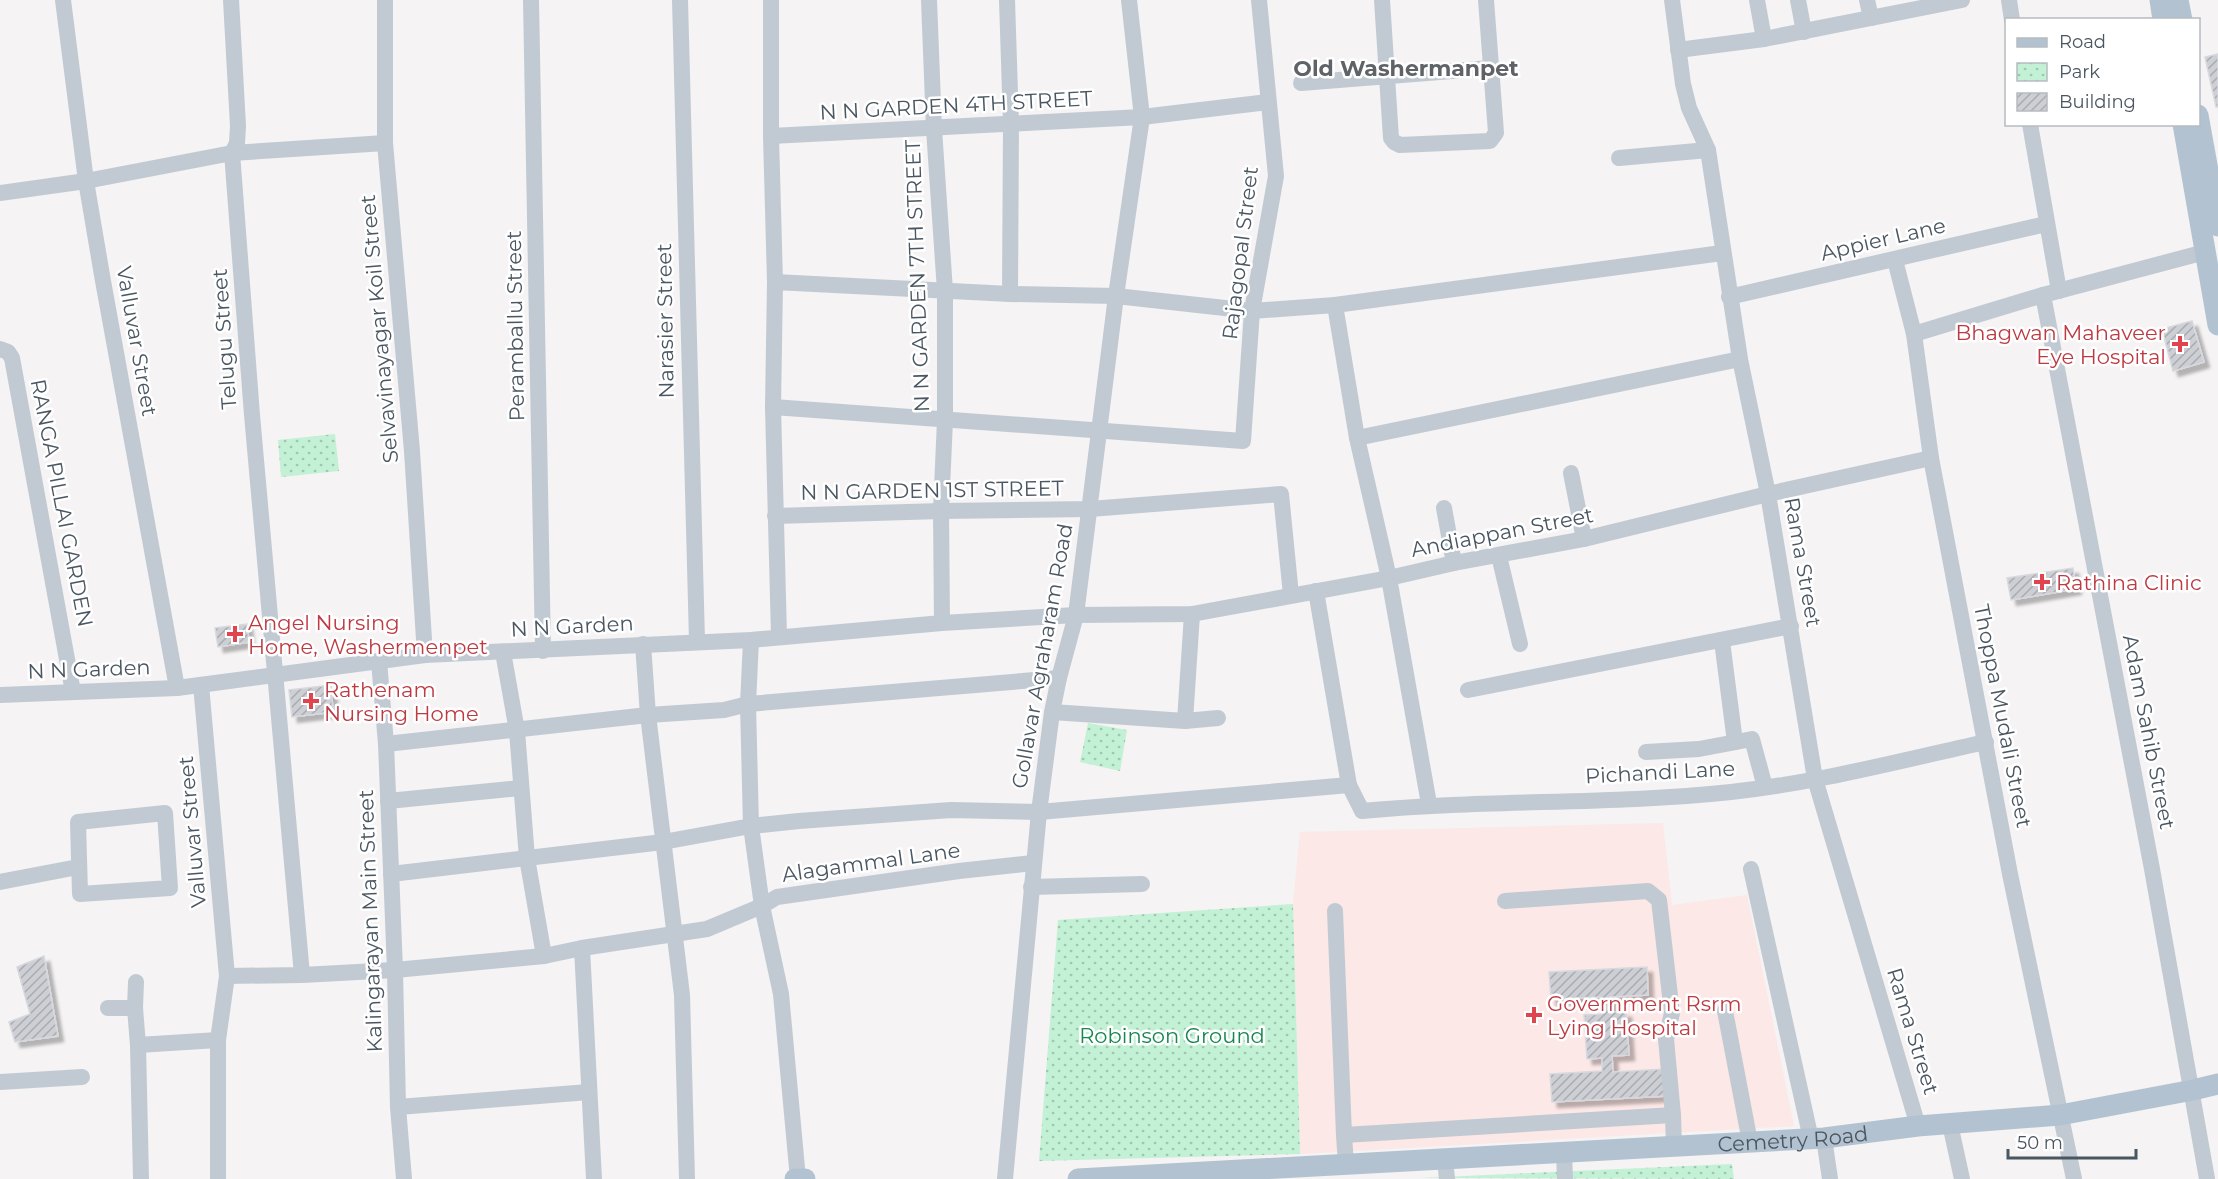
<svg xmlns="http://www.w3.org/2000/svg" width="2218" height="1179" font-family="Montserrat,sans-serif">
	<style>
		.medical { fill: #fce8e6 }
		.park { fill: url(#park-dots) }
		.building { fill: url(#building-hatch); stroke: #d7d9de; stroke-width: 1.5; filter: url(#shadow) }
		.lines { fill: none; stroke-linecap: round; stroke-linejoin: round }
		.minor { stroke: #c1cad2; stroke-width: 16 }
		.major { stroke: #b3c2d1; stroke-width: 21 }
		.health-dot { fill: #e0444e; stroke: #fff; stroke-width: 2 }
		.labels { text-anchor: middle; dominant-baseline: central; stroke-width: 5; stroke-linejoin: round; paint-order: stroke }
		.street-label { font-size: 21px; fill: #4a5661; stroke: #fff }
		.health-label { font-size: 21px; fill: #be3a42; stroke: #fff; text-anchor: start }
		.park-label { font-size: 21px; fill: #17864f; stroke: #fff }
		.neighbourhood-label { font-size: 22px; font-weight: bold; fill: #5f6368; stroke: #fff }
	</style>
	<defs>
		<pattern id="park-dots" width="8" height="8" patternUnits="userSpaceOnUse" patternTransform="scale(1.5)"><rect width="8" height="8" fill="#c3f1d5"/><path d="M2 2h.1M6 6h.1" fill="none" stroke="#a0c6b0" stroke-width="1.8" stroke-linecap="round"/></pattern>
		<pattern id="building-hatch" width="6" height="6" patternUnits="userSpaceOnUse" patternTransform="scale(1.5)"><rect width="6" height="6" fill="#cdcfd5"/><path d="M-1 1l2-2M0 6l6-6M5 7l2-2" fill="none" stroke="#a8abb0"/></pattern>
		<filter id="shadow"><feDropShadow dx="5.5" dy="5.5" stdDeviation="1.5" flood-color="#0004"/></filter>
	</defs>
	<rect width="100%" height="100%" fill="#f5f3f3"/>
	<polygon class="medical" points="1663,823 1672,905 1747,895 1794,1126 1300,1154 1293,904 1300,832"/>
	<g class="park">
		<polygon points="335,434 339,471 281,477 278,440"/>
		<polygon points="1088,723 1127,730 1120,771 1080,762"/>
		<polygon points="1293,904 1300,1154 1039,1161 1058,920"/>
		<polygon points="1732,1164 1734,1179 1419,1178"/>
	</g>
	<g class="building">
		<polygon points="2218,54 2218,107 2216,107 2205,57"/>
		<polygon points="2192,321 2204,362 2173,371 2162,329"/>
		<polygon points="2073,568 2076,589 2011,600 2007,578"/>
		<polygon points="247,624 249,642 218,647 215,628"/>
		<polygon points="331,685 333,712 292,717 289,690"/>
		<polygon points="44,956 58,1036 15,1042 9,1022 30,1014 17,967"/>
		<polygon points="1647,967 1648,995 1610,997 1611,1012 1626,1012 1629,1055 1612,1056 1613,1072 1665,1069 1667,1096 1552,1102 1550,1074 1602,1071 1602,1058 1587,1059 1584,1015 1601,1014 1600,997 1551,1000 1549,972"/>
	</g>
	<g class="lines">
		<g class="minor">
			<polyline points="63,0 86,181 103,281 177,688"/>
			<polyline points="231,0 238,126 237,143 232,153 252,415 302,975"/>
			<polyline points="385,0 385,143 412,451 425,655"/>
			<polyline points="531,0 543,651"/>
			<polyline points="680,0 697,641"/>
			<polyline points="771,0 771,136 775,282 773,407 779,636"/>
			<polyline points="929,0 934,129 945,291 945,420 941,511 942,623"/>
			<polyline points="1007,0 1011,124 1010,294"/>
			<polyline points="1382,0 1391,138 1394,142 1400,145 1490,141 1496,133 1486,0"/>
			<polyline points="1672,0 1683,84 1689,108 1708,150 1740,359 1768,494 1815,779 1918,1126"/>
			<polyline points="1757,0 1764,39"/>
			<polyline points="1798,0 1804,32"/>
			<polyline points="1867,0 1871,18"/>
			<polyline points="2009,0 2012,20"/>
			<polyline points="1678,50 1764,39 1962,0"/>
			<polyline points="1301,83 1490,68"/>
			<polyline points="2030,124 2059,291"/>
			<polyline points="771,136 1142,117 1268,102"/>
			<polyline points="1619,158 1708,150"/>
			<polyline points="0,193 86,181 232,153 385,143"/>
			<polyline points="1895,260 1914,334 1931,458 2010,874 2074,1179"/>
			<polyline points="775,282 1010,294 1116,296 1252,311 1335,305 1722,253"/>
			<polyline points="2043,295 2152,869 2207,1179"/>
			<polyline points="1729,297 2046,224"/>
			<polyline points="1335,305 1357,438 1389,578 1429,804"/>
			<polyline points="1914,334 2043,295 2205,252"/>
			<polyline points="0,349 8,352 12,358 73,692"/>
			<polyline points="773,407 1243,441 1252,311 1276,176 1259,0"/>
			<polyline points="1357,438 1740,359"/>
			<polyline points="1571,473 1584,539"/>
			<polyline points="1444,508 1454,563"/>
			<polyline points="775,516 941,511 1090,509 1281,494 1291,595"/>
			<polyline points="1499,556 1520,644"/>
			<path d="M1316,591l33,194 13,26c123,-12 247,-6 369,-19 86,-9 171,-32 255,-50"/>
			<polyline points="751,640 748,704 751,826 762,906 781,994 798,1179"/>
			<polyline points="1722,641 1735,742"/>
			<polyline points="643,644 648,715 682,995 687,1179"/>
			<polyline points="503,652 517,731 527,858 544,956"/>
			<polyline points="379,661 386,744 395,970 398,1107 404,1179"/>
			<polyline points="201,685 227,976 218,1040 218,1179"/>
			<polyline points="1468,690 1791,626"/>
			<polyline points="0,695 177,688 425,655 751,640 942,623 1076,615 1192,614 1389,578 1454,563 1584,539 1768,494 1931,458"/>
			<polyline points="1052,712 1185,721 1218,718"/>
			<polyline points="1185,721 1192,614"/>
			<polyline points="386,744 648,715 724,710 748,704 1059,678"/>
			<polyline points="1646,752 1699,749 1752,739 1765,787"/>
			<polyline points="388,801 521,788"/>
			<polygon points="165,813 170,888 80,894 78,822"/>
			<polyline points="1751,869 1811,1139"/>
			<polyline points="391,874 663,842 751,826 799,821 951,810 1039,812 1349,785"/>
			<polyline points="0,882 78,867"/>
			<polyline points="1031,887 1142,884"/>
			<polyline points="1505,901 1648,891 1659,900 1672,1013 1666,1039 1673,1115"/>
			<polyline points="1335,911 1344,1135 1673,1115 1674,1147"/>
			<polyline points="582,948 594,1179"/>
			<polyline points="227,976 302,975 395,970 544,956 582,948 707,929 762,906 777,897 959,871 1033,863"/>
			<polyline points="136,982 135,1008 138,1045 141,1179"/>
			<polyline points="108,1008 135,1008"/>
			<polyline points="1725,1011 1750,1142"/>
			<polyline points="138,1045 218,1040"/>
			<polyline points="0,1082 82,1077"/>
			<polyline points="398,1107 589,1092"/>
			<polyline points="1950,1124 1962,1179"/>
			<polyline points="1344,1135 1346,1165"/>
			<polyline points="1824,1138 1830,1179"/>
			<polyline points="1564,1153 1565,1179"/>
			<polyline points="1445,1159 1447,1179"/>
			<polyline points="1005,1179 1039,812 1052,712 1059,678 1076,615 1116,296 1142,117 1129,0"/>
		</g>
		<g class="major">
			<polyline points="2160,0 2163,20"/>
			<polyline points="2178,0 2182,20"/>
			<polyline points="2198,115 2218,226"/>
			<polyline points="2183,124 2218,325"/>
			<polyline points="795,1179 805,1179"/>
			<path id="s1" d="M1078,1179l746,-41 94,-12 142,-11 133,-25 25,-6"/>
		</g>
	</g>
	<g class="health-dot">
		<path d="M2177 335h6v6h6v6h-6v6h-6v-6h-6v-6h6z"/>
		<path d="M2039 573h6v6h6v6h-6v6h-6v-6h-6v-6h6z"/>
		<path d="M232 625h6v6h6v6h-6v6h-6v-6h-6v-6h6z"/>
		<path d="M308 692h6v6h6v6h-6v6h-6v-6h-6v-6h6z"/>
		<path d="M1531 1006h6v6h6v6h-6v6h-6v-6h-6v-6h6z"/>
	</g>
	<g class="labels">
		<g class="street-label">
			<text transform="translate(956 105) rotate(-3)">N N GARDEN 4TH STREET</text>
			<text transform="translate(1883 239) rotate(-13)">Appier Lane</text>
			<text transform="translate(1240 253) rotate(-83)">Rajagopal Street</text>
			<text transform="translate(917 276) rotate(-92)">N N GARDEN 7TH STREET</text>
			<text transform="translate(665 321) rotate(-91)">Narasier Street</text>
			<text transform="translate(515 326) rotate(-91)">Peramballu Street</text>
			<text transform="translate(379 329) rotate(-95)">Selvavinayagar Koil Street</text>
			<text transform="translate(224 339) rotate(-94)">Telugu Street</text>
			<text transform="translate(137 341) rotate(80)">Valluvar Street</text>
			<text transform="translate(932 490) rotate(-1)">N N GARDEN 1ST STREET</text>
			<text transform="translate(62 503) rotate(79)">RANGA PILLAI GARDEN</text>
			<text transform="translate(1502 532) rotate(-11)">Andiappan Street</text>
			<text transform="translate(1803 562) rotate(80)">Rama Street</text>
			<text transform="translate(572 626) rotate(-3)">N N Garden</text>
			<text transform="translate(1042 656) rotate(-80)">Gollavar Agraharam Road</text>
			<text transform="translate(89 669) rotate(-2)">N N Garden</text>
			<text transform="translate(2003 716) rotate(79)">Thoppa Mudali Street</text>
			<text transform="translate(2149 732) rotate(79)">Adam Sahib Street</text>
			<text transform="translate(1660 772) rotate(-3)">Pichandi Lane</text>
			<text transform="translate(192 832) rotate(-95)">Valluvar Street</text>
			<text transform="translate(871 862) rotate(-8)">Alagammal Lane</text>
			<text transform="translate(370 921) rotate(-92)">Kalingarayan Main Street</text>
			<text transform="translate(1913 1031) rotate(73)">Rama Street</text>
			<text stroke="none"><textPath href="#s1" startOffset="716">Cemetry Road</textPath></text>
		</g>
		<g class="health-label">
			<text x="2166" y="332" text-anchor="end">Bhagwan Mahaveer<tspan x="2166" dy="24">Eye Hospital</tspan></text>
			<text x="2056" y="582">Rathina Clinic</text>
			<text x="248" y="622">Angel Nursing<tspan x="248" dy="24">Home, Washermenpet</tspan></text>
			<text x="324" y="689">Rathenam<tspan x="324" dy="24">Nursing Home</tspan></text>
			<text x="1547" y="1003">Government Rsrm<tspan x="1547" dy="24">Lying Hospital</tspan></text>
		</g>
		<g class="park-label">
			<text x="1172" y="1035">Robinson Ground</text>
		</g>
		<g class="neighbourhood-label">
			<text x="1406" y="68">Old Washermanpet</text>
		</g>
	</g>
	<rect x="2005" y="18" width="195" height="108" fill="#ffffff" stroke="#b7bbc0" stroke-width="1.5"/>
	<rect x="2017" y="38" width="30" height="9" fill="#b3c2d1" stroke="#b7bbc0" stroke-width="1.5"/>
	<text x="2059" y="48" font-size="18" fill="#4a5661">Road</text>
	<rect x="2017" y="63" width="30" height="18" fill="url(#park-dots)" stroke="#b7bbc0" stroke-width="1.5"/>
	<text x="2059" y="78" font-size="18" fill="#4a5661">Park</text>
	<rect x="2017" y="93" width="30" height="18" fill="url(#building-hatch)" stroke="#b7bbc0" stroke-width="1.5"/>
	<text x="2059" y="108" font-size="18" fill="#4a5661">Building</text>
	<path d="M2008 1149v9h128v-9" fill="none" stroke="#4a5661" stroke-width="3"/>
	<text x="2017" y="1149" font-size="18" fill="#4a5661" stroke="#ffffff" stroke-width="4.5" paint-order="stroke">50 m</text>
</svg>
